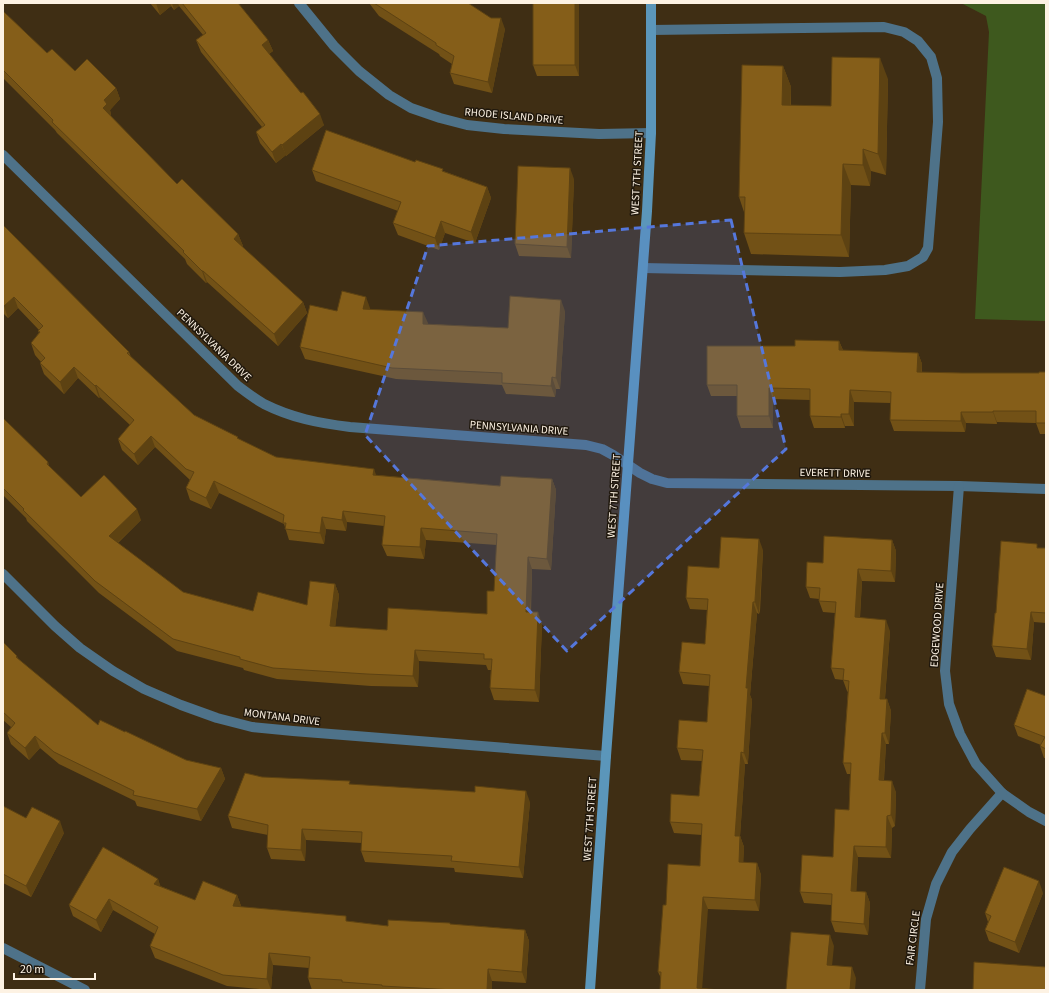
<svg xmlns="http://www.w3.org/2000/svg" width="1049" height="993" font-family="'Source Sans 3',sans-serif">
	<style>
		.green { fill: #3e591e }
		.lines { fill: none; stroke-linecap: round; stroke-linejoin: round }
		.service { stroke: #4e7289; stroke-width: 10 }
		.minor { stroke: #4e7289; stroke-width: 10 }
		.tertiary { stroke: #4e7289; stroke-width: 10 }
		.secondary { stroke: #5b96ba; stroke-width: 10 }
		.wall { fill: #725116 }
		.shaded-wall { fill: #5d4212 }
		.building { fill: #855e19; stroke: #5d4212 }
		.marked { fill: #5577db; fill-opacity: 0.2; stroke: #5577db; stroke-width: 3; stroke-dasharray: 8 5; stroke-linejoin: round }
		.labels { text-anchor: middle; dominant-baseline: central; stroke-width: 3; stroke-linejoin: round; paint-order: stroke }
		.street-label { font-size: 11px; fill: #fdf2e3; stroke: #20180d }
	</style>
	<rect width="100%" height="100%" fill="#3f2e14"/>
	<polygon class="green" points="961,3 1046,3 1046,321 975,319 989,32 986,16"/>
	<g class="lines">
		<polyline class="service" points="643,268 840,272 885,270 908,266 923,257 928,248 938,122 937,78 931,57 918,41 904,32 884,27 651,30"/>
		<g class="minor">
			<polyline points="299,3 334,46 359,71 389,95 411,108 440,118 467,125 504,129 599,134 651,133"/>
			<path d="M3,155l235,231c8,6 17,13 26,18 28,14 54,19 86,23l236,18 16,4 11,6 27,18 12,6 15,4 292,3 87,3"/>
			<polyline points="959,486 945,671 949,704 960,734 976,764 1002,793 1029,812 1046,821"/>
			<polyline points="3,574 55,626 80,648 113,671 144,689 181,705 217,718 252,727 293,731 606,756"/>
			<polyline points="920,990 926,919 936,884 952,852 970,829 1002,793"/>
		</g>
		<polyline class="tertiary" points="3,948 85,990"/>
		<polyline class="secondary" points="590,990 606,756 647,211 651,133 651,3"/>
	</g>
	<g class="wall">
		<polygon points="150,3 238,3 268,40 273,51 269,54 324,125 286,156 286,155 276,163 260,143 256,132 262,127 201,52 196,40 203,35 179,6 174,10 171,6 160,15"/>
		<polygon points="369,3 468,3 505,29 492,93 454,84 450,73 452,64 440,56 439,54 379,16"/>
		<polygon points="579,3 579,76 537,76 533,65"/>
		<polygon points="3,11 47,53 75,71 116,88 120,99 110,110 111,115 110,116 177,184 238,234 243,246 242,247 303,302 307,313 278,346 207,282 206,283 187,264 185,259 57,133 55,130 3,78"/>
		<polygon points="783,66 791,87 791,105 831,106 888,79 886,175 871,171 870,186 851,185 849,257 751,254 744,233 744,212 739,197"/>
		<polygon points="415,162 443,169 443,171 487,187 491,198 475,243 445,233 439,250 398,235 393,223 398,211 316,181 312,170"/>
		<polygon points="574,179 571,258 519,256 515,244"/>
		<polygon points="3,225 129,352 131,357 194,415 238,439 276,457 376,475 500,486 552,479 556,490 551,570 532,569 531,612 542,624 539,702 494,700 490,688 491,670 488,670 486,665 419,661 418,687 371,686 277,679 244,670 243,668 177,651 99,593 27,521 26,518 3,495 3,418 48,462 49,466 81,497 141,520 118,543 183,592 253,611 307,605 335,584 339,595 335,627 387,630 487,614 494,591 497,545 426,540 424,559 387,556 382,545 384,526 347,522 346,531 326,529 324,544 289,540 284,524 219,493 211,509 190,500 186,488 190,480 155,447 138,465 122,450 118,439 130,425 100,397 99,398 78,378 64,394 44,374 40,363 41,362 35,355 31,343 39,333 38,331 39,330 18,308 8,318 3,313"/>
		<polygon points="370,308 370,309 428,323 427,324 508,328 565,311 560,389 556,389 555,397 506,394 502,385 396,379 305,359 300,347 337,311"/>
		<polygon points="839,341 843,350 918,353 922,364 922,372 962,373 1039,373 1046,372 1046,434 1040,434 1036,423 997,422 997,424 966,423 965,432 894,431 890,420 891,403 854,402 854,426 845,426 845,428 814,428 810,416 810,400 773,399 773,428 741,428 737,416 737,396 711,396 707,385 795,346"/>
		<polygon points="892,540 896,551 895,582 862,581 860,618 890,631 885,699 887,699 891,711 889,744 886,744 884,780 896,792 895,826 892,828 891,858 858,857 856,891 866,892 870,903 868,935 835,932 831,921 831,905 804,903 800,892 833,857 849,810 850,774 847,774 843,763 848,692 847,691 843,680 835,679 831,668 835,613 823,612 819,601 819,599 810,598 806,587 823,563"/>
		<polygon points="1038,548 1046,548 1046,623 1034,622 1031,660 996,657 992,646 996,613"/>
		<polygon points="763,550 760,611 759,614 757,613 750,695 752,700 748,762 748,764 745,764 740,836 744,847 743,862 757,863 761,875 759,911 708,909 660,990 661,978 658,972 666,905 700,866 702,835 674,833 670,822 699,796 702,761 681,760 677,748 707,722 709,686 683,684 679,672 705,644 707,610 690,609 686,598 719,568"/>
		<polygon points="3,642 17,656 18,659 98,725 186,760 221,768 225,779 201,821 137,806 135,801 59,764 40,748 29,760 11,744 7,733 11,727 3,720"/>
		<polygon points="1046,696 1046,758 1044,758 1040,746 1041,745 1018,736 1014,725"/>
		<polygon points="262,777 351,785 530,802 523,878 455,872 454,868 365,862 361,851 362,843 306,840 305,861 271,859 267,848 268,835 232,828 228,816"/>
		<polygon points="3,806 26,818 64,833 31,897 3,883"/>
		<polygon points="158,879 160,886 195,900 237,895 241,906 241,907 348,921 388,926 451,924 525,930 529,941 526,983 492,981 492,990 312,990 308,978 309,968 273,965 271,990 227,986 155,958 150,946 155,934 113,910 101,932 73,916 69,905"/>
		<polygon points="1043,893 1019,953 989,941 985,930 988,922 985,913"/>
	</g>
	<g class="shaded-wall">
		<polygon points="156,3 170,3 171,6 160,15"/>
		<polygon points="172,3 178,3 179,6 174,10"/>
		<polygon points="575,3 579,3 579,76 575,65"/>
		<polygon points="501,18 505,29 492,93 488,82"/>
		<polygon points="268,40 273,51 266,56 262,45"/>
		<polygon points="880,58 888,79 886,175 878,154"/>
		<polygon points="783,66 791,87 790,126 782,105"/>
		<polygon points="116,88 120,99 110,110 111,115 107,120 103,108 104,100"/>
		<polygon points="320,114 324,125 286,156 282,145"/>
		<polygon points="281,144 286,155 276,163 272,152"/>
		<polygon points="863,149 871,171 870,186 863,165"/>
		<polygon points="843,164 851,185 849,257 841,235"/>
		<polygon points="570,168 574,179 571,258 567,247"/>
		<polygon points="487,187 491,198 475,243 471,232"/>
		<polygon points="441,221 445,233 439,250 435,238"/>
		<polygon points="238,234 243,246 238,251 234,239"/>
		<polygon points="202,271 203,271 207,282 206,283"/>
		<polygon points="14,297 18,308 8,318 4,306"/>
		<polygon points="366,297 370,308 367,320 363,309"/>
		<polygon points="561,300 565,311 560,389 556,378"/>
		<polygon points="303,302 307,313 278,346 274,334"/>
		<polygon points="423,312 428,323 427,335 423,324"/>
		<polygon points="839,341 844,353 839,350"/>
		<polygon points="918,353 922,364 921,383 917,372"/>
		<polygon points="74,367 78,378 64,394 60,382"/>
		<polygon points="552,377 556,389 555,397 551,386"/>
		<polygon points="96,385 100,397 99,398 95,386"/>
		<polygon points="769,388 773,399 773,428 769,416"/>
		<polygon points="850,390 854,402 854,426 849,414"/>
		<polygon points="993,411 997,422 997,424 993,412"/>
		<polygon points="961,412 966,423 965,432 961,421"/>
		<polygon points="841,414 845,426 845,428 841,417"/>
		<polygon points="151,436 155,447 138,465 134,454"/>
		<polygon points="374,469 378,480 373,475"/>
		<polygon points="552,479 556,490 551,570 547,559"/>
		<polygon points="214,481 219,493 211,509 206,498"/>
		<polygon points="137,509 141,520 113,547 109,536"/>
		<polygon points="343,511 347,522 346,531 342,520"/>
		<polygon points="322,517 326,529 324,544 320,533"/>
		<polygon points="421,528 426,540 424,559 420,547"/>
		<polygon points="759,539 763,550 759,614 755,602"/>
		<polygon points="892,540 896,551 895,582 891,571"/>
		<polygon points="528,557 532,569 530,623 526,612"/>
		<polygon points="858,569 862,581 859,629 855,617"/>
		<polygon points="335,584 339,595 334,638 330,626"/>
		<polygon points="753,602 757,613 750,695 752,700 748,762 748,764 744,753 746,688"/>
		<polygon points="538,612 542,624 539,702 535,690"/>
		<polygon points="1031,612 1034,622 1031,660 1027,649"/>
		<polygon points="886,620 890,631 884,710 880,699"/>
		<polygon points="415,650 419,661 418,687 413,676"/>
		<polygon points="887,699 891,711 889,744 885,733"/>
		<polygon points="882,733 886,744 883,791 879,780"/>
		<polygon points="35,736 40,748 29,760 25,748"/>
		<polygon points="741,752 745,764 740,836 744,847 743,873 739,862 735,836"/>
		<polygon points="221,768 225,779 201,821 197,809"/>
		<polygon points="892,781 896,792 895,826 891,815"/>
		<polygon points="526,791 530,802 523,878 519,867"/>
		<polygon points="887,816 892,828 891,858 886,847"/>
		<polygon points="60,821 64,833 31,897 26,886"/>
		<polygon points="302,829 306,840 305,861 301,850"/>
		<polygon points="854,846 858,857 856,902 851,891"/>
		<polygon points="757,863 761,875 759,911 755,900"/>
		<polygon points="158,879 162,890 154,884"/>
		<polygon points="1039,881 1043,893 1019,953 1015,942"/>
		<polygon points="866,892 870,903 868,935 864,924"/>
		<polygon points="237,895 241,906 237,918 233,906"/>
		<polygon points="703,897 708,909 702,990 697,988"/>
		<polygon points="109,899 113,910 101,932 96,920"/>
		<polygon points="525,930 529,941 526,983 522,972"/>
		<polygon points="830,935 834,946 831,976 827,965"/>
		<polygon points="269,953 273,965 271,990 267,979"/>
		<polygon points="852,967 856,978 855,990 850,990"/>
		<polygon points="488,969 492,981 492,990 487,990"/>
	</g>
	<g class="building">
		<polygon points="182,3 238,3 268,40 262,45 301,93 303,92 320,114 282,145 281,144 272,152 256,132 265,125 196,40 206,33"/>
		<polygon points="374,3 468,3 491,18 501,18 488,82 450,73 454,56 436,45 436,43"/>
		<rect x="533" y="3" width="42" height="62"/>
		<polygon points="3,11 47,53 52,49 75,71 87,59 116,88 104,100 107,104 103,108 177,184 182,179 238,234 234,239 303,302 274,334 203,271 202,271 183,252 184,251 52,122 53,120 3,70"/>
		<polygon points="832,57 880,58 878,154 863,149 863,165 843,164 841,235 744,233 745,197 739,197 742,65 783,66 782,105 831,106"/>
		<polygon points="326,130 415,162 416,160 443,169 442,171 487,187 471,232 441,221 435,238 393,223 401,202 312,170"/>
		<polygon points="518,166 570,168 567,247 515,244"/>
		<polygon points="3,225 10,232 129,352 127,353 194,415 238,437 237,438 276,457 374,469 373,475 500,486 501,476 552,479 547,559 528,557 526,612 538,612 535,690 490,688 492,659 484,659 484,654 415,650 413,676 367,674 273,668 240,659 240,657 173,639 95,581 23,510 24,509 3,488 3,418 48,462 47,464 81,497 104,475 137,509 109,536 183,592 253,611 258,592 307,605 310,581 335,584 330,626 387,630 388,608 487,614 487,591 494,591 497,534 421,528 420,547 382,545 385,516 343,511 342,520 322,517 320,533 285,529 286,523 283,523 284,515 214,481 206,498 186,488 194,472 186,469 151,436 134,454 118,439 134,420 96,385 95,386 74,367 60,382 40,363 45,358 31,343 40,332 38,331 43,326 14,297 4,306 3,305"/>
		<polygon points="342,291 366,297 363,309 423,312 423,324 508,328 510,296 561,300 556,378 552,377 551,386 502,383 502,373 392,368 300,347 310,305 337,311"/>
		<polygon points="795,340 839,341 839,350 918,353 917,372 962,373 1039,373 1039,372 1046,372 1046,423 1036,423 1036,411 993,411 993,412 961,412 961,421 890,420 891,392 850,390 849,414 841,414 841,417 810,416 810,389 769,388 769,416 737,416 737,385 707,385 707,346 795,346"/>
		<polygon points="824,536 892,540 891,571 858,569 855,617 886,620 880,699 887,699 885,733 882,733 879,780 892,781 891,815 887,816 886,847 854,846 851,891 866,892 864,924 831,921 832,894 800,892 802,855 833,857 835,809 849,810 851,763 843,763 849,681 843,680 844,669 831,668 836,602 819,601 820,588 806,587 807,562 823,563"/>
		<polygon points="721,537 759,539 755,600 755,602 753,602 746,688 748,688 744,751 744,753 741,752 735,836 740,836 739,862 757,863 755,900 703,897 697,988 720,990 660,990 661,972 658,972 663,905 666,905 668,864 700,866 702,824 670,822 671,794 699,796 703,750 677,748 679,720 707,722 710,675 679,672 682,642 705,644 708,599 686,598 688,566 719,568"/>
		<polygon points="1001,541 1037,544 1037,548 1046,548 1046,613 1031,612 1027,649 992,646 995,613 996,613"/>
		<polygon points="3,642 17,656 16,657 98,725 100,720 125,732 125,731 186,760 221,768 197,809 133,795 134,791 54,752 35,736 25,748 7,733 15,723 3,712"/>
		<polygon points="1027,689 1046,696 1046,749 1040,746 1045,737 1014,725"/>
		<polygon points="245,773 262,777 350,781 349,784 475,792 475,786 526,791 519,867 451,861 452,856 361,851 362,832 302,829 301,850 267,848 268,825 228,816"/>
		<polygon points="3,806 26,818 32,807 60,821 26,886 3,874"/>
		<polygon points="103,847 158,879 154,884 195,900 203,881 237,895 233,906 346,916 346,921 388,926 388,920 450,923 450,924 525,930 522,972 488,969 487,990 454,990 382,986 382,985 342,982 342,980 308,978 310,957 269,953 267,979 223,975 150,946 158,927 109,899 96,920 69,905"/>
		<polygon points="1004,867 1039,881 1015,942 985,930 991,916 985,913"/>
		<polygon points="791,932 830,935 827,965 852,967 850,990 786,990"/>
		<polygon points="974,962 1046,967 1046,990 973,990"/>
	</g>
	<path class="marked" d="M731,220l55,229 -219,202 -202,-216 63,-189z"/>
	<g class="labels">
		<g class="street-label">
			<text transform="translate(514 116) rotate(5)">RHODE ISLAND DRIVE</text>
			<text transform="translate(637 173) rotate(-87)">WEST 7TH STREET</text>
			<text transform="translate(214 345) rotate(44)">PENNSYLVANIA DRIVE</text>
			<text transform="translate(519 428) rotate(4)">PENNSYLVANIA DRIVE</text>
			<text transform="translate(835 473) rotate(1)">EVERETT DRIVE</text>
			<text transform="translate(614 496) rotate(-86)">WEST 7TH STREET</text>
			<text transform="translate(937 625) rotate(-86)">EDGEWOOD DRIVE</text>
			<text transform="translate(282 717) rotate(7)">MONTANA DRIVE</text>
			<text transform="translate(590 819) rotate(-86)">WEST 7TH STREET</text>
			<text transform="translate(913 938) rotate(-83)">FAIR CIRCLE</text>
		</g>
	</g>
	<rect width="1049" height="993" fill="none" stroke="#fdf2e3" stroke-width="8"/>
	<path d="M14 973v6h81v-6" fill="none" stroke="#fdf2e3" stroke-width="2"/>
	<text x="20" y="973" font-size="12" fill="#fdf2e3" stroke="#20180d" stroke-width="3" paint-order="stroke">20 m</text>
</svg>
